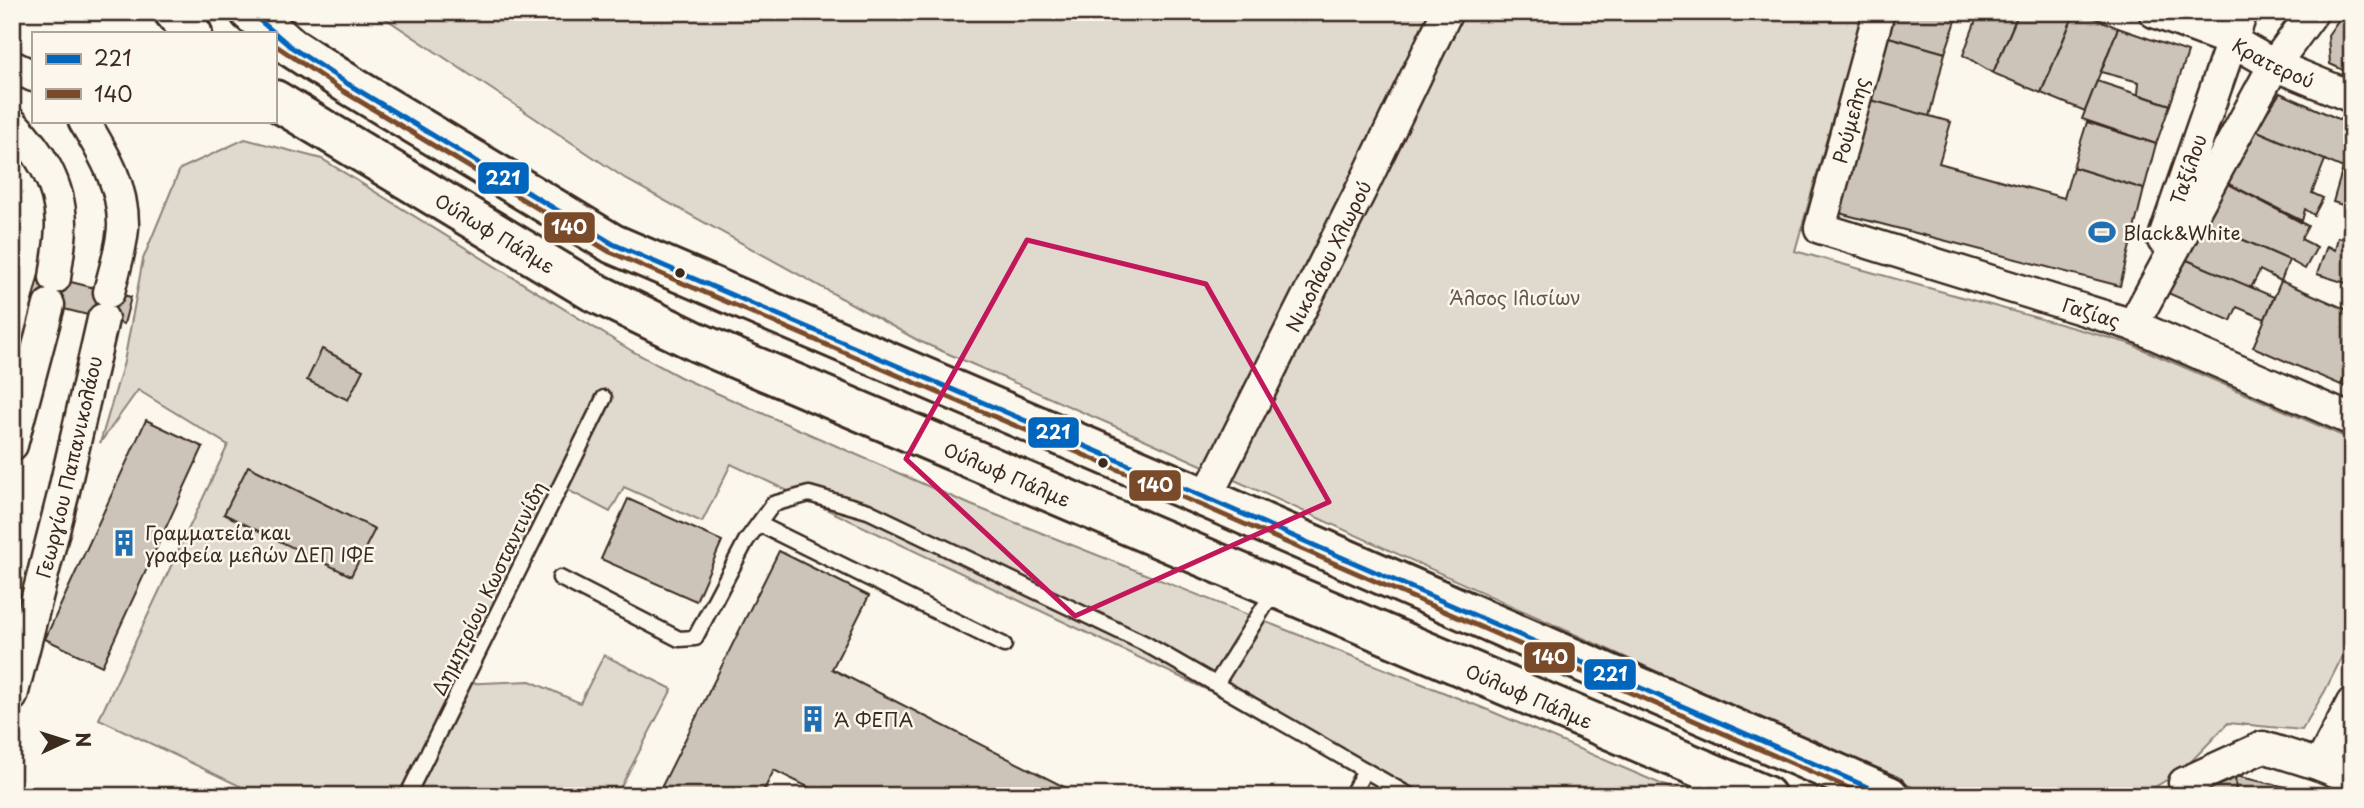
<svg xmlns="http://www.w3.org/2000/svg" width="2364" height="808" font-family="'Playpen Sans',sans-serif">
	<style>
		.green { fill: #dfd9ce; stroke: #8d8276; stroke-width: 2 }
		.building { fill: #ccc4b9; stroke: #3b2a1e; stroke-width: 2 }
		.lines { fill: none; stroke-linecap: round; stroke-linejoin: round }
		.lane-casing { stroke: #3b2a1e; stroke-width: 19 }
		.street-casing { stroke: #3b2a1e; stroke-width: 35 }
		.secondary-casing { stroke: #3b2a1e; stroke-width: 44 }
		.lane { stroke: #fbf7ec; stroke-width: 14 }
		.street { stroke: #fbf7ec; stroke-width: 30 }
		.secondary { stroke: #fbf7ec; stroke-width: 38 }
		.bus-1-casing { stroke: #fbf7ec; stroke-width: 10 }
		.bus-2-casing { stroke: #fbf7ec; stroke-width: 10 }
		.bus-1 { stroke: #0065bd; stroke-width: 5 }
		.bus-2 { stroke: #7a4b2a; stroke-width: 5 }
		.marked { fill: none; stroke: #c2185b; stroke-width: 5; stroke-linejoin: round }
		.bus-dot { fill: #3b2a1e; stroke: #fbf7ec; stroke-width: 2.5 }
		.labels { text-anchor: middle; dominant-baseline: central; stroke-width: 5; stroke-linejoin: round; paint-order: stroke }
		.street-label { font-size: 19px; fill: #3b2a1e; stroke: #fbf7ec }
		.poi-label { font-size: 19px; fill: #3b2a1e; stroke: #fbf7ec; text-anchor: start }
		.park-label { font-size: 19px; fill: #64564a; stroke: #fbf7ec }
		.line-badge { stroke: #fbf7ec; stroke-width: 2.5 }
		.badge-label { font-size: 19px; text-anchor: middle; font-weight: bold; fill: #fff }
	</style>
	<rect width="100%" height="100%" fill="#fbf7ec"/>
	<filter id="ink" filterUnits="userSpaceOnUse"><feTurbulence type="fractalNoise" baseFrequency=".0143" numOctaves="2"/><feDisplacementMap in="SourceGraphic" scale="14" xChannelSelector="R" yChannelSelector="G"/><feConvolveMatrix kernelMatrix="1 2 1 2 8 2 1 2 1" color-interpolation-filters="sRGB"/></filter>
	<g filter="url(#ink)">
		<g class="green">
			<polygon points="376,12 1863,12 1795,251 2128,343 2352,440 2352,637 2325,691 2302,730 2228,723 2183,770 2140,796 1932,796 1135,435 919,341 629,181"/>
			<polygon points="245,139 322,159 632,351 680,377 971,505 1488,710 1689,796 1431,796 731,464 702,522 624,487 610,512 564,488 459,684 530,681 580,703 604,655 672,689 616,796 241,796 244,788 99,719 228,445 138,390 100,443 124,362 143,259 180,169"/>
		</g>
		<g class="building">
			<polygon points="1891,12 1959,12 1945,53 1885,36"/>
			<polygon points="1960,12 2019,12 1993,73 1963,55 1976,20"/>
			<polygon points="2019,12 2075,12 2041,93 1993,73"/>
			<polygon points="2075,12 2082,12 2118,28 2085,111 2041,93"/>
			<polygon points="2344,12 2352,12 2352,74 2330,64 2328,35"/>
			<polygon points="2118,28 2188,52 2170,105 2138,94 2139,82 2101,72"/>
			<polygon points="1885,36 1945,53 1929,117 1867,99"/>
			<polygon points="2097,81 2170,105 2156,144 2082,119"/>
			<polygon points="2280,93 2352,125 2352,137 2343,168 2255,130"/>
			<polygon points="1867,99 1951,122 1939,163 2064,198 2073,167 2144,189 2120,286 1835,212"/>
			<polygon points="2087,122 2156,144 2144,189 2073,167"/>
			<polygon points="2255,130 2325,160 2312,193 2323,198 2314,215 2305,209 2302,221 2221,180"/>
			<polygon points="2352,137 2352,208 2333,202"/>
			<polygon points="2221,180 2308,226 2301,239 2317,247 2305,269 2289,260 2198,220"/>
			<polygon points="2198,220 2289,260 2281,281 2260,270 2251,288 2182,258"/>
			<polygon points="2338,237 2352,241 2352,285 2317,274 2327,246 2335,250"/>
			<polygon points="2182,258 2274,297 2265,319 2237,307 2231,321 2168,293"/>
			<polygon points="39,274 131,297 124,324 32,301"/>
			<polygon points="2281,281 2352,312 2352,361 2341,385 2253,347"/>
			<polygon points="322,349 363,370 348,400 307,380"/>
			<polygon points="2352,361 2352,390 2341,385"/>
			<polygon points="146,420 203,447 102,666 45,639"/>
			<polygon points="248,466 375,529 351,576 224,514"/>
			<polygon points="628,499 722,541 696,601 601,559"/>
			<polygon points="779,551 869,596 832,669 1082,796 826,796 774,770 761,796 657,796"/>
			<polygon points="2235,776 2296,789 2294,796 2236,796"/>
			<polygon points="2235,776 2236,796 2187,796"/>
		</g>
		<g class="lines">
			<defs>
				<g id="lane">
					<polyline points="759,524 1004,645"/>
					<polyline points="560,578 679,639 695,638 746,541 773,504 809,494 868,511 1144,643 1410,796"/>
					<polyline points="1216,684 1274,591"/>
					<polyline points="407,796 604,398"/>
					<polyline points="1351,796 1365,770"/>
				</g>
				<g id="street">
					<path id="s1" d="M1879,12l-59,216 313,97 219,95"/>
					<path id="s2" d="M2154,12l78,29 42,24 78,32"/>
					<polyline points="12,66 33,76"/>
					<path d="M84,121c20,33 40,66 39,106 -1,21 -9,44 -14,65"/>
					<path d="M12,123c28,29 48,60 49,101 0,17 -4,37 -6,54"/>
					<path id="s3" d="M2163,240l79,-228"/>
					<polyline points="2133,325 2274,65 2313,12"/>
					<polyline points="12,445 49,305"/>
					<path id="s4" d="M1206,498l159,-316 82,-170"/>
					<path id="s5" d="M12,696l51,-201 40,-176"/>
					<polyline points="2320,765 2352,703"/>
					<polyline points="2184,783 2263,747 2320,765 2352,778"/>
				</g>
				<g id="secondary">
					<polyline points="174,12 192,33"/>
					<polyline points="250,12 291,47 348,84 613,244 1206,498 1889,796"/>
					<path id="s6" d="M275,100l317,191 105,51 1069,454"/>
				</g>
			</defs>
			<use href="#lane" class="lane-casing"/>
			<use href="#street" class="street-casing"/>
			<use href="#secondary" class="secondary-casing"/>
			<use href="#lane" class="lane"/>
			<use href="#street" class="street"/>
			<use href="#secondary" class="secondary"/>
			<defs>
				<polyline id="bus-1" points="250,12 291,47 348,84 613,244 1206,498 1888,796"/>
				<polyline id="bus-2" points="275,45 343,91 610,252 1203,506 1867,796"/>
			</defs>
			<use href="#bus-1" class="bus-1-casing"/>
			<use href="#bus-2" class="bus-2-casing"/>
			<use href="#bus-1" class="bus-1"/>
			<use href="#bus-2" class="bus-2"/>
		</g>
	</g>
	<path class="marked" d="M1027,240l179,44 123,218 -254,114 -169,-157z"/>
	<defs>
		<symbol id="stadium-bare" viewBox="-9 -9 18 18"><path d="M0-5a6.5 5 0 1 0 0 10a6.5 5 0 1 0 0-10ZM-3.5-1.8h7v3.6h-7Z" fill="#1f6fb2" stroke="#fbf7ec" stroke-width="2.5" paint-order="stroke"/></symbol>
		<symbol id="building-bare" viewBox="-9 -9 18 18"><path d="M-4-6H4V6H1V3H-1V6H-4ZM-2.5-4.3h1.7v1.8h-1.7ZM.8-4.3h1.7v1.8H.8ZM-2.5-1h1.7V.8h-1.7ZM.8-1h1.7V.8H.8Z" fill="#1f6fb2" stroke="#fbf7ec" stroke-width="2.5" paint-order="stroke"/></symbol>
	</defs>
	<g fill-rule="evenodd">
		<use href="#stadium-bare" x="2083" y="213" width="38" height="38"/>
		<use href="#building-bare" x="105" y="524" width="38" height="38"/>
		<use href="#building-bare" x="794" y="700" width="38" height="38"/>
	</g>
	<g class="bus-dot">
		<circle cx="680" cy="273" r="6"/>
		<circle cx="1103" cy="463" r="6"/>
	</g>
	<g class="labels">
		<g class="street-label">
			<text stroke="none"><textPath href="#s2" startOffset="130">Κρατερού</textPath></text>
			<text transform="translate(1850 120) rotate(-75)">Ρούμελης</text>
			<text stroke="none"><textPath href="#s3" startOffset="75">Ταξίλου</textPath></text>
			<text stroke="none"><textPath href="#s6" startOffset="257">Ούλωφ Πάλμε</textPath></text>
			<text stroke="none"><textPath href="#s4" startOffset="271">Νικολάου Χλωρού</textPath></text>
			<text stroke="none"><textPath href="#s1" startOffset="508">Γαζίας</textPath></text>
			<text stroke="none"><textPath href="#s5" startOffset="236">Γεωργίου Παπανικολάου</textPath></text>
			<text stroke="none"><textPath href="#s6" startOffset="824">Ούλωφ Πάλμε</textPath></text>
			<text transform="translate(488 588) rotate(-64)">Δημητρίου Κωσταντινίδη</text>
			<text stroke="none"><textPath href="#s6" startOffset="1391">Ούλωφ Πάλμε</textPath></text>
		</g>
		<g class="poi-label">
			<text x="2123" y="232">Black&amp;White</text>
			<text x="145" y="532">Γραμματεία και<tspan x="145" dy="22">γραφεία μελών ΔΕΠ ΙΦΕ</tspan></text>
			<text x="834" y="719">Α΄ ΦΕΠΑ</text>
		</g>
		<g class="park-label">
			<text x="1515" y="297">Άλσος Ιλισίων</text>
		</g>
	</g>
	<g class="line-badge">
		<rect x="477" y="161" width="53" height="34" rx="7" fill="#0065bd"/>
		<rect x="543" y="211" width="53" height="33" rx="7" fill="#7a4b2a"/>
		<rect x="1027" y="416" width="53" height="33" rx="7" fill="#0065bd"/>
		<rect x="1128" y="469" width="54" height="33" rx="7" fill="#7a4b2a"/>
		<rect x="1523" y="641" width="53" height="33" rx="7" fill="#7a4b2a"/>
		<rect x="1583" y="658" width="54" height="33" rx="7" fill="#0065bd"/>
	</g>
	<g class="badge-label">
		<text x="503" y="185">221</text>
		<text x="569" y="234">140</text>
		<text x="1053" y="439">221</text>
		<text x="1155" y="492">140</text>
		<text x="1550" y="664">140</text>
		<text x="1610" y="681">221</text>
	</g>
	<rect width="2364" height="808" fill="none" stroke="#fbf7ec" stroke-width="42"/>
	<rect x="21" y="21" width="2322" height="766" fill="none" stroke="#3b2a1e" stroke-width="2.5" filter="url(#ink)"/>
	<rect x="32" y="32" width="245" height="91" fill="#fbf7ec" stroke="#aea59a" stroke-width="2"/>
	<rect x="46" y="54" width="35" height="10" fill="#0065bd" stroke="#aea59a" stroke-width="2"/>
	<text x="94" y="66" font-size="21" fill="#3b2a1e">221</text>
	<rect x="46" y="89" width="35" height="10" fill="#7a4b2a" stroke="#aea59a" stroke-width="2"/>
	<text x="94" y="102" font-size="21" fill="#3b2a1e">140</text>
	<g transform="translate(66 741) rotate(86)" stroke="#fbf7ec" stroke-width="5" paint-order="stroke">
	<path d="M0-5L12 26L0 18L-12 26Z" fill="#3b2a1e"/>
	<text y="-10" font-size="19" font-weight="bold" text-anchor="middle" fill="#3b2a1e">N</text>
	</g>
</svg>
